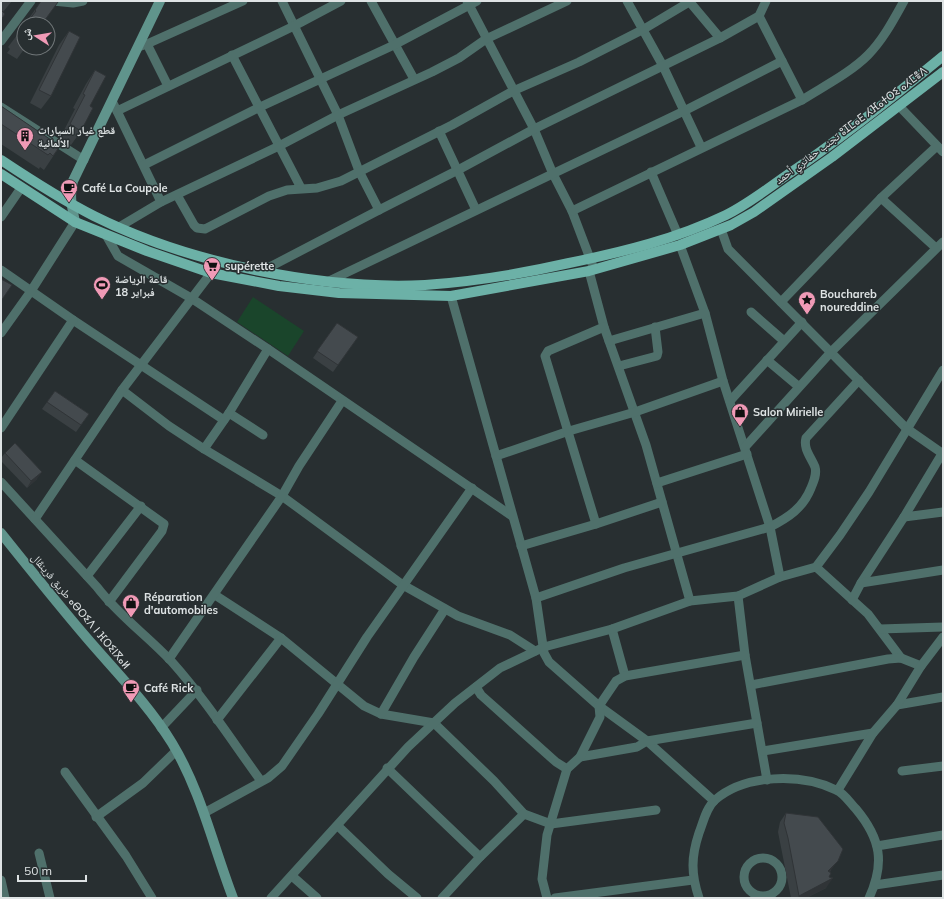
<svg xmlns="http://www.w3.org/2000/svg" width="944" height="899" font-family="Mulish,'Noto Naskh Arabic','Noto Sans Tifinagh',sans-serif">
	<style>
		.garden { fill: #1a452b }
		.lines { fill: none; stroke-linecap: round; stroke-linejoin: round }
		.street { stroke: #4f706b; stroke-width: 9 }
		.secondary { stroke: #60948c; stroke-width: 10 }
		.primary { stroke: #6cb1a7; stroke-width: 10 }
		.wall { fill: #3a4043 }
		.shaded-wall { fill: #303437 }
		.building { fill: #444a4e; stroke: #303437 }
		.labels { text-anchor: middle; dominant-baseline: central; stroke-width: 3; stroke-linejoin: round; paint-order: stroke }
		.street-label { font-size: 11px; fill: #dee3e4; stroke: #282f31 }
		.poi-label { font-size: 11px; font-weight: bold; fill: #dee3e4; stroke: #282f31; text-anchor: start }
	</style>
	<rect width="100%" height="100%" fill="#282f31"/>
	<polygon class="garden" points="253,297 304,331 288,356 237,322"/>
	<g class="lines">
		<g class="street">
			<polyline points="53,1 73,3 83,1"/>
			<polyline points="282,1 338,115 359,171 379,210"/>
			<polyline points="371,1 414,79"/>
			<polyline points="467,1 534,129 553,174 572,211 594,269"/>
			<polyline points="627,1 663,66 701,147"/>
			<polyline points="689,1 720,38"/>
			<polyline points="759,16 802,100"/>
			<polyline points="1,41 31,1"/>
			<polyline points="147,44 243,1"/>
			<polyline points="141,46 147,44 168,86"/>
			<polyline points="232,55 301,188"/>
			<polyline points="112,101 117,111 294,26 341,1"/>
			<polyline points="899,106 943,152"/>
			<polyline points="1,107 84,160"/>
			<polyline points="117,111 161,202"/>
			<polyline points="439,131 476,210"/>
			<polyline points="144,165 260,107 394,45 477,1"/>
			<polyline points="651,172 678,235"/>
			<polyline points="177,195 194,225 197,228 205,229 269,196 287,190 317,188 341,181 452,125 513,91 579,62 644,29 691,1"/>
			<polyline points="881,198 936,248"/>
			<path d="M572,211l230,-111c22,-14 48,-27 66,-45 15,-15 26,-36 36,-54"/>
			<polyline points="1,217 21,188"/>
			<polyline points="119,227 161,202 279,146 338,115 432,72 459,58 486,39 567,1"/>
			<polyline points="721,229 728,249 906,428 942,453"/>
			<polyline points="106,235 118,256 191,298 268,349 512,516"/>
			<polyline points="680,245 705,313 723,381 770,527 780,577"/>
			<polyline points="1,270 73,320 224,420"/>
			<polyline points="262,271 379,210 458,170 534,129 720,38 759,16 766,1"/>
			<polyline points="589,271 604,327 646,445 690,601"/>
			<polyline points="329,281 684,111 782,61"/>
			<polyline points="451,296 536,598 544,653 549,662 599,706 647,741 714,801"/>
			<polyline points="781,302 881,198 937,146"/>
			<polyline points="751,312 784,341"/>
			<polyline points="1,333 31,291 75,222"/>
			<polyline points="609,341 705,313"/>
			<polyline points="767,360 798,386"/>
			<polyline points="619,366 657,356 658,352 655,327"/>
			<polyline points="122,390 169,426 204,449 282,496 403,585 458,616 510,635 535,651"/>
			<polyline points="730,401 802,322"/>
			<polyline points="229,413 263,435"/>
			<polyline points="1,428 73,320"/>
			<polyline points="745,447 831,352 943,242"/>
			<polyline points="204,449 229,413 268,349"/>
			<polyline points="496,456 569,431 635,412 723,381"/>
			<polyline points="75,460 164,524 162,531 109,602"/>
			<path d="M1,482l96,105c22,29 51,49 75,75 33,37 60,79 89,119"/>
			<polyline points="657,483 747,454"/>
			<polyline points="904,517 943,512"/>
			<polyline points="35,519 122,390 211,273 217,261"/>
			<polyline points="596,524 545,356 548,351 604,327"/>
			<polyline points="521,546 596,524 662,502"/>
			<polyline points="816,567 868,614 901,658"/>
			<polyline points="87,576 141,506"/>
			<polyline points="861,583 904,517 943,452"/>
			<polyline points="215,595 281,638 364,706 381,714 434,723 494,781 524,814 551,824 656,810"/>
			<polyline points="738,596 745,655 767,780"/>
			<path d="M536,598l88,-30 146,-41c19,-10 33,-19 41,-39 3,-7 6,-14 4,-21 -4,-10 -12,-18 -9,-29l53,-58"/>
			<polyline points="852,600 861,583 943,570"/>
			<polyline points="612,629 625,676"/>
			<polyline points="880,629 943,627"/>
			<polyline points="169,659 282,496 299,466 342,401"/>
			<polyline points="751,685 888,659 901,658 921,666"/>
			<polyline points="476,687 481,695 556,762 567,769"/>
			<polyline points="897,705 943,697"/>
			<polyline points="381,714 414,657 445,609"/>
			<polyline points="217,720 281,638"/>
			<polyline points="161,728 197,690"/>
			<polyline points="763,751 873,733"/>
			<polyline points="580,757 637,747 647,741 757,723"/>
			<polyline points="387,768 480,857"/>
			<polyline points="902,771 943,766"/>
			<polyline points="65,772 126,856 152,898"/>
			<polyline points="838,790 873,733 897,705 921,666 943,637"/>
			<polyline points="204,813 268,778 282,766 318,714 367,637 472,488"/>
			<polyline points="96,817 143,783 176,751"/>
			<polyline points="338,826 388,874 417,898"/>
			<polyline points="877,846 943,835"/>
			<polyline points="39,853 50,898"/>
			<circle cx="763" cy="877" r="19"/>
			<polyline points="292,876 317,898"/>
			<polyline points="1,880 5,898"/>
			<polyline points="875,885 943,875"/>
			<polyline points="271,898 408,747 455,703 500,668 544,647 612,629 690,601 738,596 780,577 816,567 840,535 869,492 943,370"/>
			<polyline points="442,898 480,857 524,814"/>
			<polyline points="547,898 542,879 547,835 567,769 580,757 600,717 599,706 616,681 625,676 745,655"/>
			<polyline points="555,898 693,880"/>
			<path d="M699,898c-8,-24 -8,-41 0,-65 4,-10 7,-25 16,-33 30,-26 86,-27 121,-10 8,3 14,13 20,19 25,30 29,54 13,89"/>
		</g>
		<g class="secondary">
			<path d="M75,222c-3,-15 -6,-26 -2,-41l87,-180"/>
			<path d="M1,533c28,35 56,70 85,104 29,34 62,67 86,106 29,48 41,103 61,155"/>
		</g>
		<g class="primary">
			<path d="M1,160c30,20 61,40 93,56 94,47 226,74 331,69 45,-3 100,-12 144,-22 54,-11 107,-24 157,-48 22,-11 41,-26 61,-40 55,-37 105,-77 156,-119"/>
			<polyline points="1,174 75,222 147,251 211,273 279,286 339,293 451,296 589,271 680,245 731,225 754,212 832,157 943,72"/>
		</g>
	</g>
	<g class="wall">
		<polygon points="1,1 12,1 3,12 1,20"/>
		<polygon points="41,1 56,1 26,24 25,24"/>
		<polygon points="24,26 24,48 25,48 17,59 7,53 10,49 8,47"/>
		<polygon points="69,31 51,96 41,109 30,103 59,45"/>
		<polygon points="95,70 90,106 81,131 71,145 60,138 75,109 73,108 86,84"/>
		<polygon points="1,106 60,146 44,170 40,167 39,169 1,144"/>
		<polygon points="337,323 358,337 333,372 313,358"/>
		<polygon points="55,391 89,414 76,432 42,409"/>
		<polygon points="5,453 37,479 27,488 1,461 1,458"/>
		<polygon points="786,813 831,870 830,872 826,888 806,898 791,898 778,832 780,822"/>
	</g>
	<g class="shaded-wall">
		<polygon points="42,472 37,479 27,488 31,481"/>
		<polygon points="838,861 831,870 822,880 828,871"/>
		<polygon points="833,878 826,888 806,898 797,898 799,896"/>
	</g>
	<g class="building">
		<polygon points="41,1 56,1 58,2 42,24 26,24 36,11 35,10"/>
		<polygon points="1,10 5,14 1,20"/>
		<polygon points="24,26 24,44 17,39 20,35 18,34"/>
		<polygon points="69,31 80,37 51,96 39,90"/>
		<polygon points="95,70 106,76 90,106 93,108 81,131 70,124 85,95 83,94"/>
		<polygon points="1,106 60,146 53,156 50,153 48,155 1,124"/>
		<polygon points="1,279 12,285 1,301"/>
		<polygon points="337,323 358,337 338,365 317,351"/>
		<polygon points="55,391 89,414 81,425 47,402"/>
		<polygon points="15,443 42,472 31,481 5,453"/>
		<polygon points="786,813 818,817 843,849 838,861 828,871 831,873 829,877 833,878 799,896 788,838 784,823"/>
	</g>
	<defs>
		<symbol id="building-pin" viewBox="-11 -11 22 30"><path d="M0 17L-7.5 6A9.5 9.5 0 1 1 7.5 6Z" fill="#f09ab6" stroke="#282f31"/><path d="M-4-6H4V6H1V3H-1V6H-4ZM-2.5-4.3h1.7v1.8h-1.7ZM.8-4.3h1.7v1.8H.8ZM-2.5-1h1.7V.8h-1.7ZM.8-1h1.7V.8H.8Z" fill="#111"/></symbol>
		<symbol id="cafe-pin" viewBox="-11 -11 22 30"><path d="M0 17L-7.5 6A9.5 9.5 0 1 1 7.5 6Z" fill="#f09ab6" stroke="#282f31"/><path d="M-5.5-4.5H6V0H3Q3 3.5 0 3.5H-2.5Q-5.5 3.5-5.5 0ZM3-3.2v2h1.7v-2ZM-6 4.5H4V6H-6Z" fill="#111"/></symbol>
		<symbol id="supermarket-pin" viewBox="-11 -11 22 30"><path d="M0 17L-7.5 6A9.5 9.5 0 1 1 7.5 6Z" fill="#f09ab6" stroke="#282f31"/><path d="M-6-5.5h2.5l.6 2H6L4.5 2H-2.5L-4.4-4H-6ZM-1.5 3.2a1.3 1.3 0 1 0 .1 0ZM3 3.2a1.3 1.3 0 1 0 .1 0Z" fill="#111"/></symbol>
		<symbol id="stadium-pin" viewBox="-11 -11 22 30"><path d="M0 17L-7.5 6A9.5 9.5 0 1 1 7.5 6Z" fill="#f09ab6" stroke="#282f31"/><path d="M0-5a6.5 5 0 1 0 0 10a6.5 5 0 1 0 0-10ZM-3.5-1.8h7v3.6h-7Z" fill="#111"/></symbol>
		<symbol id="sight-pin" viewBox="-11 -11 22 30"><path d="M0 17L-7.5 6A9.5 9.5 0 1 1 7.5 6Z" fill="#f09ab6" stroke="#282f31"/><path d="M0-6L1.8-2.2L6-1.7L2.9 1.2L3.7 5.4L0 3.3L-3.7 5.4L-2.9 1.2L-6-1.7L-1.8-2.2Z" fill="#111"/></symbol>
		<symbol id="shop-pin" viewBox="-11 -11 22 30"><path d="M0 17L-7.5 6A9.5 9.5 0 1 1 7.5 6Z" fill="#f09ab6" stroke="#282f31"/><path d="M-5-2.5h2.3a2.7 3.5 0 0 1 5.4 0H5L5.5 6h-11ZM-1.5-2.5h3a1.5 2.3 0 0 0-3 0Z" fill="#111"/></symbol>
	</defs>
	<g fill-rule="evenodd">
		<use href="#building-pin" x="15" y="126" width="20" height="27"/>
		<use href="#cafe-pin" x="59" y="178" width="20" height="27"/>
		<use href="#supermarket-pin" x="202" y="256" width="20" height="27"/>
		<use href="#stadium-pin" x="92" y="275" width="20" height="27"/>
		<use href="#sight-pin" x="797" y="290" width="20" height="27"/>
		<use href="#shop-pin" x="730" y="402" width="20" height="27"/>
		<use href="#shop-pin" x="121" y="593" width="20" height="27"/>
		<use href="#cafe-pin" x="121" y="678" width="20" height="27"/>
	</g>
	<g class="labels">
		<g class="street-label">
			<text transform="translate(851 125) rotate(-37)">تجنب حفاتري أحمد ⵓⵊⵎⴰⴹ ⵃⴼⴰⵜⵔⵉ ⴰⵃⵎⴻⴷ</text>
			<text transform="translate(81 611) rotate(50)">طريق فرينڨال ⴰⴱⵔⵉⴷ ⵏ ⴼⵔⵉⵏⴳⴰⵍ</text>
		</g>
		<g class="poi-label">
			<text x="38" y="130">قطع غيار السيارات<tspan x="38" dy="13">الألمانية</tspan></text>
			<text x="82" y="188">Café La Coupole</text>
			<text x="225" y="266">supérette</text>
			<text x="115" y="279">قاعة الرياضة<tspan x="115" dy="13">18 فبراير</tspan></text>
			<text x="820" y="294">Bouchareb<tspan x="820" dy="13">noureddine</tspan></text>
			<text x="753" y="412">Salon Mirielle</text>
			<text x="144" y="597">Réparation<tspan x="144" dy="13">d'automobiles</tspan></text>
			<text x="144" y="688">Café Rick</text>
		</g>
	</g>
	<rect width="944" height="899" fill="none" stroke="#dee3e4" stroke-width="4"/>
	<g transform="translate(36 36) rotate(282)"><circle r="19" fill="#282f31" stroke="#717779"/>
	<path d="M0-3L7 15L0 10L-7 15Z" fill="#f09ab6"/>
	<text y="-6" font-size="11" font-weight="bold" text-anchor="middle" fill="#dee3e4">ش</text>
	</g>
	<path d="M18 875v6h68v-6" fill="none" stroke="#dee3e4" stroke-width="2"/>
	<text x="24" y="875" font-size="12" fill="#dee3e4" stroke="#282f31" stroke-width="3" paint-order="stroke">50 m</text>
</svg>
